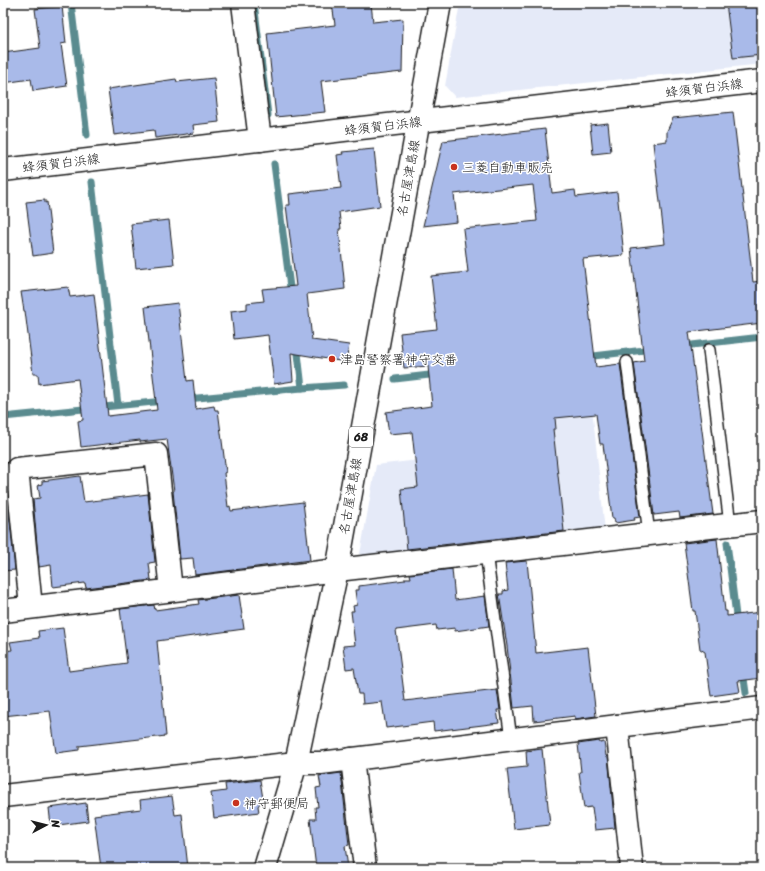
<svg xmlns="http://www.w3.org/2000/svg" width="765" height="871" font-family="Sriracha,'Klee One',sans-serif">
	<style>
		.built { fill: #e5eaf8 }
		.lines { fill: none; stroke-linecap: round; stroke-linejoin: round }
		.stream { stroke: #5a8b8f; stroke-width: 7 }
		.building { fill: #a9bae9; stroke: #1c1c1c }
		.lane-casing { stroke: #1c1c1c; stroke-width: 14 }
		.street-casing { stroke: #1c1c1c; stroke-width: 25 }
		.secondary-casing { stroke: #1c1c1c; stroke-width: 25 }
		.primary-casing { stroke: #1c1c1c; stroke-width: 25 }
		.lane { stroke: #fff; stroke-width: 11 }
		.street { stroke: #fff; stroke-width: 22 }
		.secondary { stroke: #fff; stroke-width: 22 }
		.primary { stroke: #fff; stroke-width: 22 }
		.poi-dot { fill: #c8321e; stroke: #fff; stroke-width: 1.5 }
		.labels { text-anchor: middle; dominant-baseline: central; stroke-width: 3; stroke-linejoin: round; paint-order: stroke }
		.shield { fill: #fff; stroke: #606060; stroke-width: 1 }
		.shield-label { font-size: 12px; font-weight: bold; fill: #1c1c1c }
		.street-label { font-size: 13px; fill: #1c1c1c; stroke: #fff }
		.poi-label { font-size: 13px; fill: #1c1c1c; stroke: #fff; text-anchor: start }
	</style>
	<rect width="100%" height="100%" fill="#fff"/>
	<filter id="ink" filterUnits="userSpaceOnUse"><feTurbulence type="fractalNoise" baseFrequency=".025" numOctaves="2"/><feDisplacementMap in="SourceGraphic" scale="8" xChannelSelector="R" yChannelSelector="G"/><feConvolveMatrix kernelMatrix="1 2 1 2 8 2 1 2 1" color-interpolation-filters="sRGB"/></filter>
	<g filter="url(#ink)">
		<g class="built">
			<polygon points="460,3 762,3 762,64 455,97 445,86"/>
			<polygon points="587,360 605,531 366,559 360,554 376,465 515,449"/>
		</g>
		<g class="lines">
			<g class="stream">
				<polyline points="71,3 87,135"/>
				<polyline points="254,3 268,115"/>
				<polyline points="274,164 291,295"/>
				<polyline points="92,182 118,405"/>
				<polyline points="683,346 762,337"/>
				<polyline points="585,357 653,349"/>
				<polyline points="395,379 438,374"/>
				<polyline points="302,388 344,385"/>
				<polyline points="187,399 302,388 297,345"/>
				<polyline points="3,417 164,401"/>
				<polyline points="727,543 737,624"/>
				<polyline points="743,672 746,693"/>
			</g>
		</g>
		<g class="building">
			<polygon points="332,3 371,3 373,22 403,19 402,72 321,81 325,112 276,117 267,33 335,25"/>
			<polygon points="726,3 762,3 762,55 733,58"/>
			<polygon points="62,6 66,43 61,44 67,86 33,91 31,79 3,83 3,53 40,48 35,9"/>
			<polygon points="214,78 219,122 193,125 194,133 155,138 154,130 114,135 108,89 176,79 177,82"/>
			<polygon points="733,112 753,282 762,281 762,323 689,332 713,514 680,518 679,512 654,515 634,363 644,361 631,248 665,244 653,143 667,141 667,131 673,118"/>
			<polygon points="608,123 611,152 593,154 590,125"/>
			<polygon points="545,129 552,193 575,190 576,197 617,192 624,255 583,259 596,367 620,364 640,517 634,518 635,520 615,523 614,518 612,518 603,444 600,444 596,414 555,418 556,429 553,429 564,531 407,549 401,489 418,487 412,432 389,434 386,412 432,406 428,366 404,368 400,333 437,329 431,276 468,272 463,229 537,221 533,185 454,194 457,222 423,226 443,141"/>
			<polygon points="374,149 380,206 339,212 341,229 339,229 345,289 307,294 312,340 349,345 346,362 291,353 293,381 274,384 268,335 234,339 231,311 247,309 247,303 264,301 262,289 296,286 286,205 290,205 289,194 341,188 337,155 343,154 342,152"/>
			<polygon points="45,200 45,203 47,202 53,253 33,256 26,202"/>
			<polygon points="169,220 174,264 136,268 131,224"/>
			<polygon points="68,287 70,297 94,294 108,416 157,410 145,307 178,303 187,381 193,380 196,409 214,406 215,410 218,410 226,472 224,473 228,507 230,506 231,511 303,502 310,560 195,575 193,558 180,559 173,491 174,491 167,439 140,442 140,440 81,447 78,421 83,420 78,379 39,384 38,374 33,374 25,311 24,311 21,292"/>
			<polygon points="80,476 84,502 148,494 155,562 149,563 151,580 86,588 85,583 53,587 51,565 39,567 33,499 40,498 38,485 42,484 42,481"/>
			<polygon points="8,502 15,570 3,571 3,503"/>
			<polygon points="717,539 725,611 727,611 727,616 762,612 762,678 738,681 740,692 711,696 705,652 700,649 695,611 693,611 684,543"/>
			<polygon points="527,561 536,653 588,647 596,716 575,719 575,716 534,721 533,706 514,708 507,646 499,594 503,594 503,591 508,590 505,563"/>
			<polygon points="452,569 455,600 485,596 489,626 455,631 455,628 437,630 436,625 396,630 405,701 497,690 500,710 497,710 499,723 434,731 433,722 386,728 382,702 363,704 362,694 358,694 354,668 346,669 343,646 355,645 351,611 354,611 353,606 357,605 355,590 359,590 359,586 405,580 405,578 411,578 410,574"/>
			<polygon points="239,595 244,629 157,641 166,736 79,746 79,750 56,753 50,711 3,716 3,651 12,650 10,642 39,638 38,631 63,628 69,671 127,663 120,609 154,605 155,610 199,604 198,600"/>
			<polygon points="599,741 600,743 604,742 606,756 608,756 615,828 595,830 592,807 584,808 579,772 581,772 578,744"/>
			<polygon points="542,749 550,825 514,829 507,769 527,767 526,751"/>
			<polygon points="341,773 349,845 345,846 348,868 316,868 310,819 316,819 315,807 318,807 316,788 321,787 319,776"/>
			<polygon points="260,780 263,799 258,806 259,812 214,818 211,793 226,791 225,784"/>
			<polygon points="172,796 175,815 182,814 188,868 101,868 94,815 141,809 140,800"/>
			<polygon points="86,803 88,821 51,826 49,808"/>
		</g>
		<g class="lines">
			<defs>
				<g id="lane">
					<polyline points="709,350 730,525"/>
					<polyline points="627,362 649,534"/>
					<polyline points="486,553 511,739"/>
				</g>
				<g id="street">
					<polyline points="243,3 260,140"/>
					<polyline points="31,607 17,469 156,454 171,590"/>
					<polyline points="3,611 337,570 762,521"/>
					<polyline points="617,726 632,868"/>
					<polyline points="352,759 365,868"/>
					<polyline points="3,796 296,763 321,763 762,708"/>
				</g>
				<polyline id="secondary" points="3,170 762,81"/>
				<polyline id="primary" points="265,868 296,763 337,570 440,3"/>
			</defs>
			<use href="#lane" class="lane-casing"/>
			<use href="#street" class="street-casing"/>
			<use href="#secondary" class="secondary-casing"/>
			<use href="#primary" class="primary-casing"/>
			<use href="#lane" class="lane"/>
			<use href="#street" class="street"/>
			<use href="#secondary" class="secondary"/>
			<use href="#primary" class="primary"/>
		</g>
	</g>
	<g class="poi-dot">
		<circle cx="454" cy="167" r="4"/>
		<circle cx="332" cy="359" r="4"/>
		<circle cx="236" cy="803" r="4"/>
	</g>
	<g class="labels">
		<rect class="shield" x="349" y="427" width="24" height="20" rx="3"/>
		<g class="shield-label">
			<text x="361" y="437">68</text>
		</g>
		<g class="street-label">
			<text transform="translate(704 88) rotate(-7)">蜂須賀白浜線</text>
			<text transform="translate(383 126) rotate(-7)">蜂須賀白浜線</text>
			<text transform="translate(61 163) rotate(-7)">蜂須賀白浜線</text>
			<text transform="translate(408 178) rotate(-80)">名古屋津島線</text>
			<text transform="translate(350 496) rotate(-80)">名古屋津島線</text>
		</g>
		<g class="poi-label">
			<text x="462" y="167">三菱自動車販売</text>
			<text x="340" y="359">津島警察署神守交番</text>
			<text x="244" y="803">神守郵便局</text>
		</g>
	</g>
	<rect width="765" height="871" fill="none" stroke="#fff" stroke-width="16"/>
	<rect x="8" y="8" width="749" height="855" fill="none" stroke="#1c1c1c" stroke-width="1.5" filter="url(#ink)"/>
	<g transform="translate(46 825) rotate(83)" stroke="#ffffff" stroke-width="3" paint-order="stroke">
	<path d="M0-3L7 15L0 10L-7 15Z" fill="#1c1c1c"/>
	<text y="-6" font-size="11" font-weight="bold" text-anchor="middle" fill="#1c1c1c">N</text>
	</g>
</svg>
